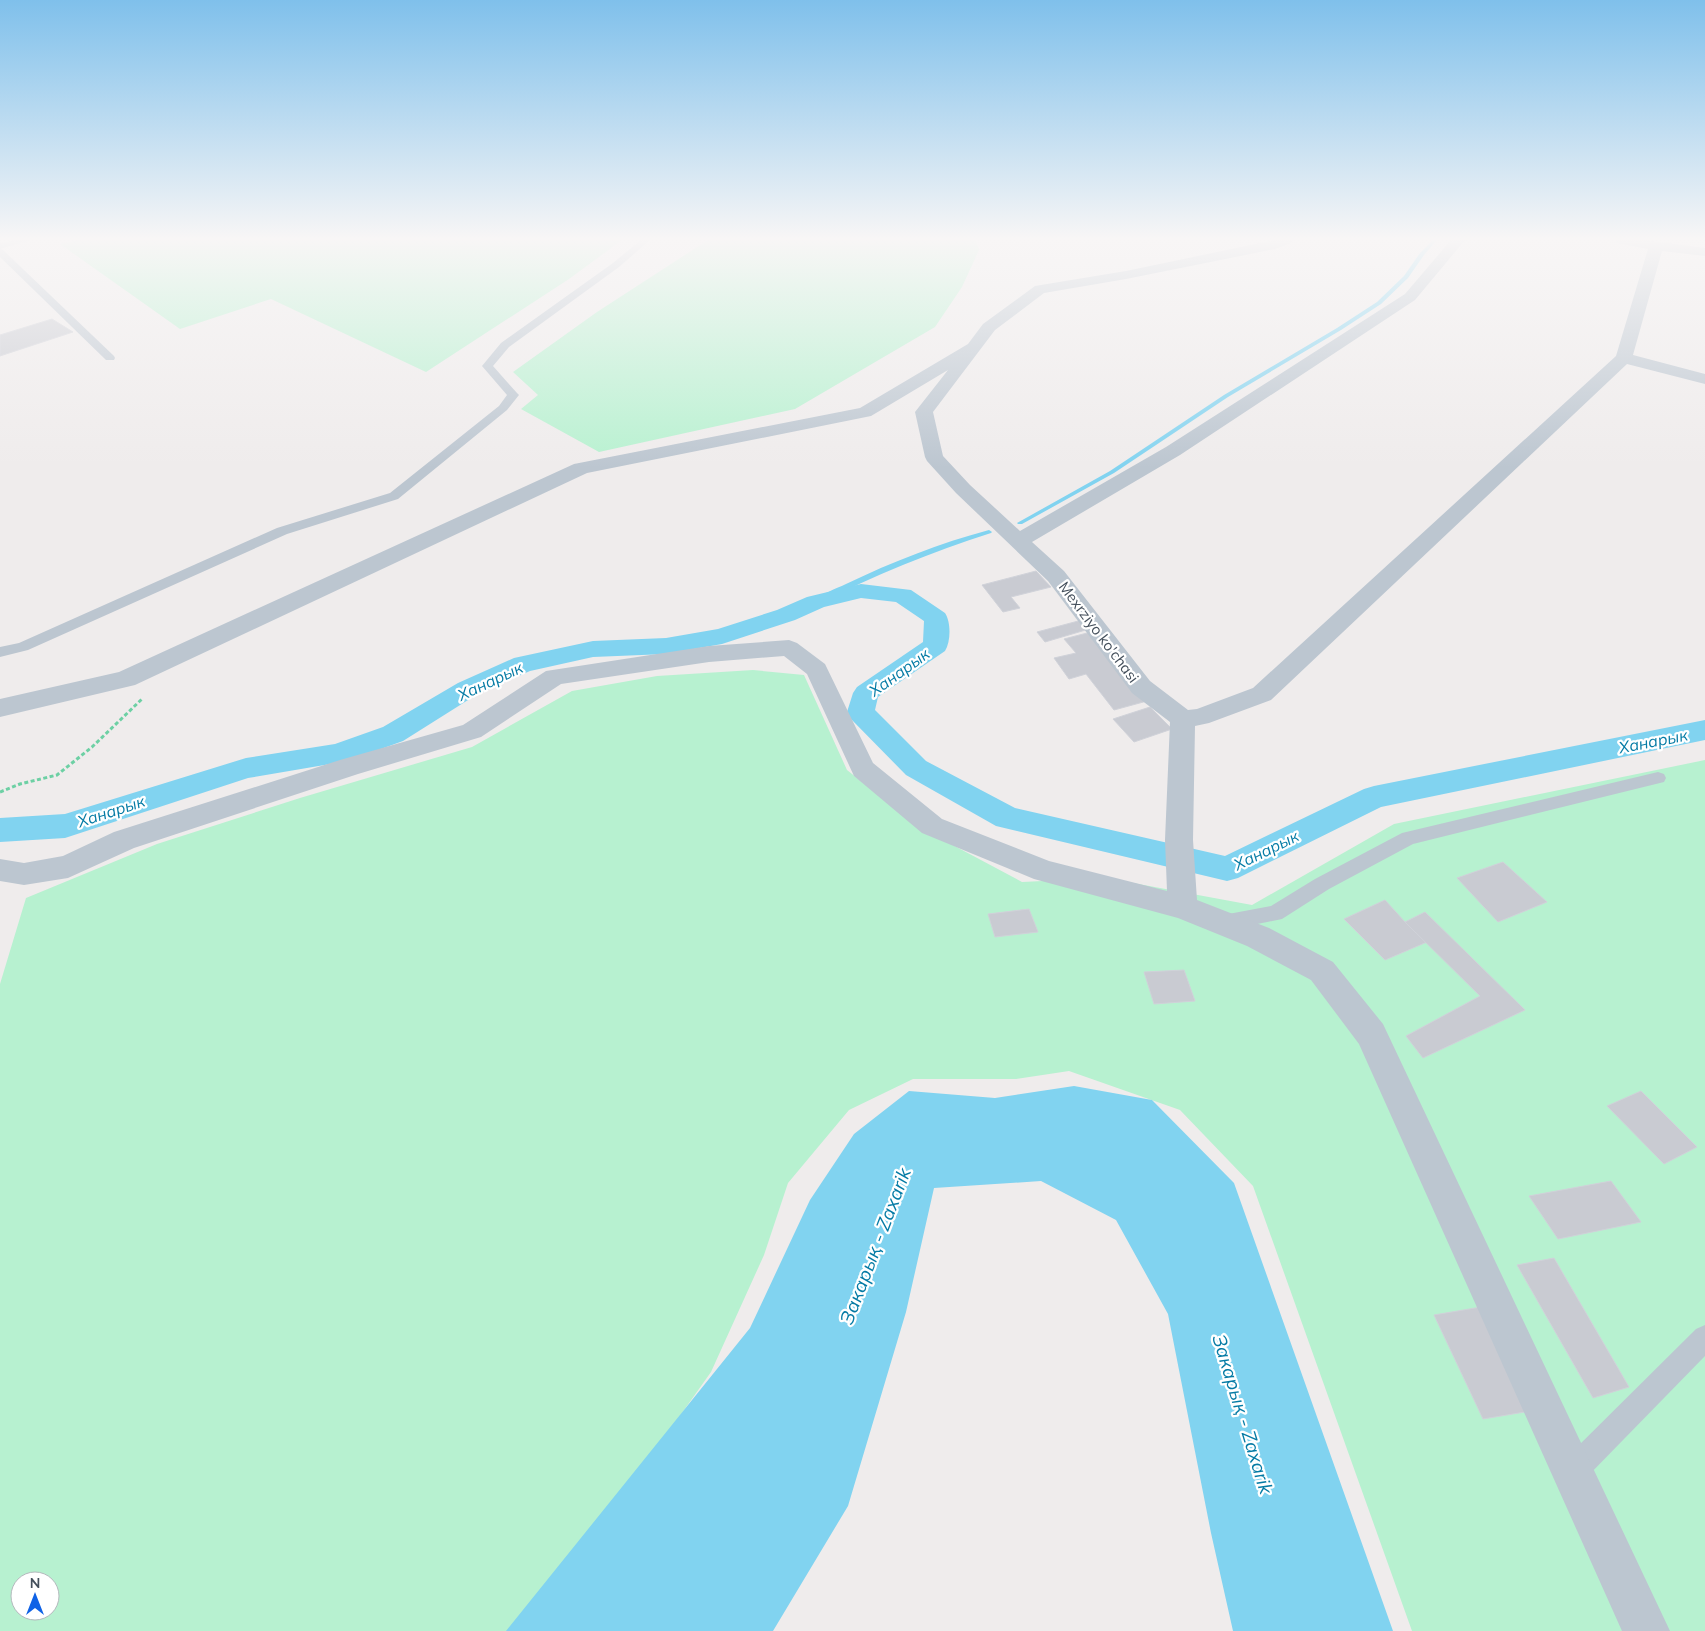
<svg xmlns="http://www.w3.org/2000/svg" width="1705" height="1631" font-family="Mulish,sans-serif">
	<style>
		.green { fill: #b7f1d0; fill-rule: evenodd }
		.water { fill: #81d3f0 }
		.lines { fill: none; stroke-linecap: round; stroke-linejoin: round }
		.stream { fill: #81d3f0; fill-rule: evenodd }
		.canal { fill: #81d3f0; fill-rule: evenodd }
		.building { fill: #c9cbd2; stroke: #d0d2d9 }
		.path { stroke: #6dd0a4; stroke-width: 3; stroke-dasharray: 4 2.5; stroke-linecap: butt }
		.service { fill: #bcc6d0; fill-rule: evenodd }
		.minor { fill: #bcc6d0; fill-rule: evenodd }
		.labels { text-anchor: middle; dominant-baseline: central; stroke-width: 4.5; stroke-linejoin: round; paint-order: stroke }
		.street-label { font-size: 15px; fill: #444f5b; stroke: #fff }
		.water-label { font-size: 16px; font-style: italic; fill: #057ba5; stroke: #fff }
		.near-water-label { font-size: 19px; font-style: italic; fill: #057ba5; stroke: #fff }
	</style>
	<rect width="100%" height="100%" fill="#efecec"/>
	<g class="green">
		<polygon points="79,240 622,240 569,279 426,372 271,299 180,329 60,244"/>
		<polygon points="708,240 976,240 979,250 962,287 935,327 795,409 599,452 521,409 538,395 513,372 597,312"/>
		<path d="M753,670l51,5 43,95 70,56 105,56 84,-4 146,27 142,-81 311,-64v871h-293l-159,-445 -73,-76 -111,-39 -53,8h-103l-64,31 -61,73 -24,72 -53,117 -39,55 -159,204h-513v-647l26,-86 131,-54 143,-46 172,-51 100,-56 85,-15zM20,1581h30v30h-30z"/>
	</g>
	<polygon class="water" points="1074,1086 1152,1100 1234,1183 1393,1631 1233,1631 1211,1533 1168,1314 1116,1220 1041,1181 934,1188 906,1312 848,1506 773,1631 506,1631 750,1328 810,1200 854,1134 909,1091 995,1098"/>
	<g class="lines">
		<g class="stream">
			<polygon points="1433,240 1437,240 1424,255 1408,278 1381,304 1341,330 1228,397 1114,473 1022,524 1018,524 1017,523 1110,471 1224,395 1337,328 1377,302 1404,276 1420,253"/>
			<path d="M989,530l3,2 -1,1c-59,19 -117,42 -172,71h-3l-4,-2c9,-8 23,-13 34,-18 46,-22 94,-41 143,-54z"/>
		</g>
		<path class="canal" d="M861,584l50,6 34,23c6,9 6,28 0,38l-67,46 -3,13 51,51 89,47 210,48 139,-67 10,-3 331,-66v20l-324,67 -143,71 -11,3 -231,-55 -90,-51 -55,-56 -4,-7 6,-19 4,-6 66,-45 1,-21 -28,-19 -35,-4 -37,9 -29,13 -73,24 -56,10 -73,3 -63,14 -54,24 -73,46 -55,20 -100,17 -183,60 -65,4v-24l65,-4 181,-56 89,-14 48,-17 75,-44 56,-25 79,-17 73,-3 52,-9 59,-19 30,-13z"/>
	</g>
	<g class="building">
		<polygon points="52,319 73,332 0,356 0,335"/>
		<polygon points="1036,571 1051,587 1011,597 1020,608 1003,612 982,585"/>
		<polygon points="1082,620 1089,629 1045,642 1037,632"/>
		<polygon points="1091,632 1147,701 1114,710 1086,674 1069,679 1054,658 1076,653 1064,639"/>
		<polygon points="1150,707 1172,729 1134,742 1113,719"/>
		<polygon points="1503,862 1547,902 1498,922 1457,878"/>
		<polygon points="1385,900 1405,922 1427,942 1385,960 1344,919"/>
		<polygon points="1029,909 1038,932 995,937 988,914"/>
		<polygon points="1425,912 1525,1010 1423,1058 1406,1036 1480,996 1405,922"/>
		<polygon points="1184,970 1195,1001 1154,1004 1144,972"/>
		<polygon points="1641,1091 1697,1147 1664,1164 1607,1106"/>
		<polygon points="1611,1181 1641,1222 1558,1239 1529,1196"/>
		<polygon points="1554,1258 1629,1387 1593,1398 1517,1265"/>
		<polygon points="1481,1307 1531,1411 1483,1419 1434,1315"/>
	</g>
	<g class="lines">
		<polyline class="path" points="0,792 20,784 57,775 92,747 142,699"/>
		<g class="service">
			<polygon points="16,240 30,240 0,249 0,243"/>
			<polygon points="641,240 650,240 619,267 509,347 493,366 517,393 519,395 507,410 398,499 287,534 28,650 0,657 0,647 19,643 277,528 390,493 499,406 507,395 482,366 501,343 613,263"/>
			<polygon points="0,249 3,250 114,356 115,358 114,360 106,360 0,257"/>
			<polygon points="1658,772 1664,774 1666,778 1664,782 1413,844 1329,889 1282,919 1223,931 1216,929 1213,923 1216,917 1223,915 1271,906 1315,879 1402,833"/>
			<polygon points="1705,1325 1705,1356 1583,1481 1573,1485 1563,1481 1559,1471 1563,1461 1696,1329"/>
		</g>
		<polygon class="minor" points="1275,240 1293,240 1291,243 1275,249 1126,279 1044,293 995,330 933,412 943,456 970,485 1020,531 1166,447 1405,294 1451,240 1465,240 1415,300 1180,455 1032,542 1064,571 1150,681 1188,710 1197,709 1253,688 1616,356 1648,249 1617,243 1615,240 1644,240 1705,248 1705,256 1662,251 1633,355 1705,374 1705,384 1627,364 1271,700 1209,723 1195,726 1193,840 1197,900 1269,928 1333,962 1383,1024 1670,1631 1622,1631 1359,1044 1311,980 1247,946 1178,918 1034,879 922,833 854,776 807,674 784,656 709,662 561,684 481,737 358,774 134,848 68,878 24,885 0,881 0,859 24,863 63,856 114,832 340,760 463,725 546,671 709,646 789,640 797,643 825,664 873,763 942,819 1049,861 1167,891 1165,840 1170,722 1132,693 1048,581 956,493 927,461 925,457 915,412 948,370 871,416 587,473 135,685 0,717 0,699 119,672 574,464 860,408 968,344 983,324 1035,286 1126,271"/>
	</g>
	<linearGradient id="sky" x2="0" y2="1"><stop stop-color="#7fc0eb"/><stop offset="0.51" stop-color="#f8f6f6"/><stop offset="1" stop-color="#f8f6f6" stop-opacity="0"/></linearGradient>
	<rect width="1705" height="468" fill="url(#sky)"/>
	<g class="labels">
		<g class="street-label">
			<text transform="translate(1099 632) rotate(53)">Mexrziyo ko'chasi</text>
		</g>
		<g class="water-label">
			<text transform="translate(899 672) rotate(-36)">Ханарык</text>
			<text transform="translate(490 681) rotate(-25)">Ханарык</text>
			<text transform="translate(1653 741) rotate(-11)">Ханарык</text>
			<text transform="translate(111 811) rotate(-18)">Ханарык</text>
			<text transform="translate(1266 850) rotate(-26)">Ханарык</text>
		</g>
		<g class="near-water-label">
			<text transform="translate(875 1246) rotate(-69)">Закарық - Zaxarik</text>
			<text transform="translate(1243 1414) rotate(73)">Закарық - Zaxarik</text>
		</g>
	</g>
	<g transform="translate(35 1596)"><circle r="24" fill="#ffffff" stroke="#b4b9bd"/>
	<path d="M0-4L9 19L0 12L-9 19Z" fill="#0f62e6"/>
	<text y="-8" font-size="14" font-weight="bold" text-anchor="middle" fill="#444f5b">N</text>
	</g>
</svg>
